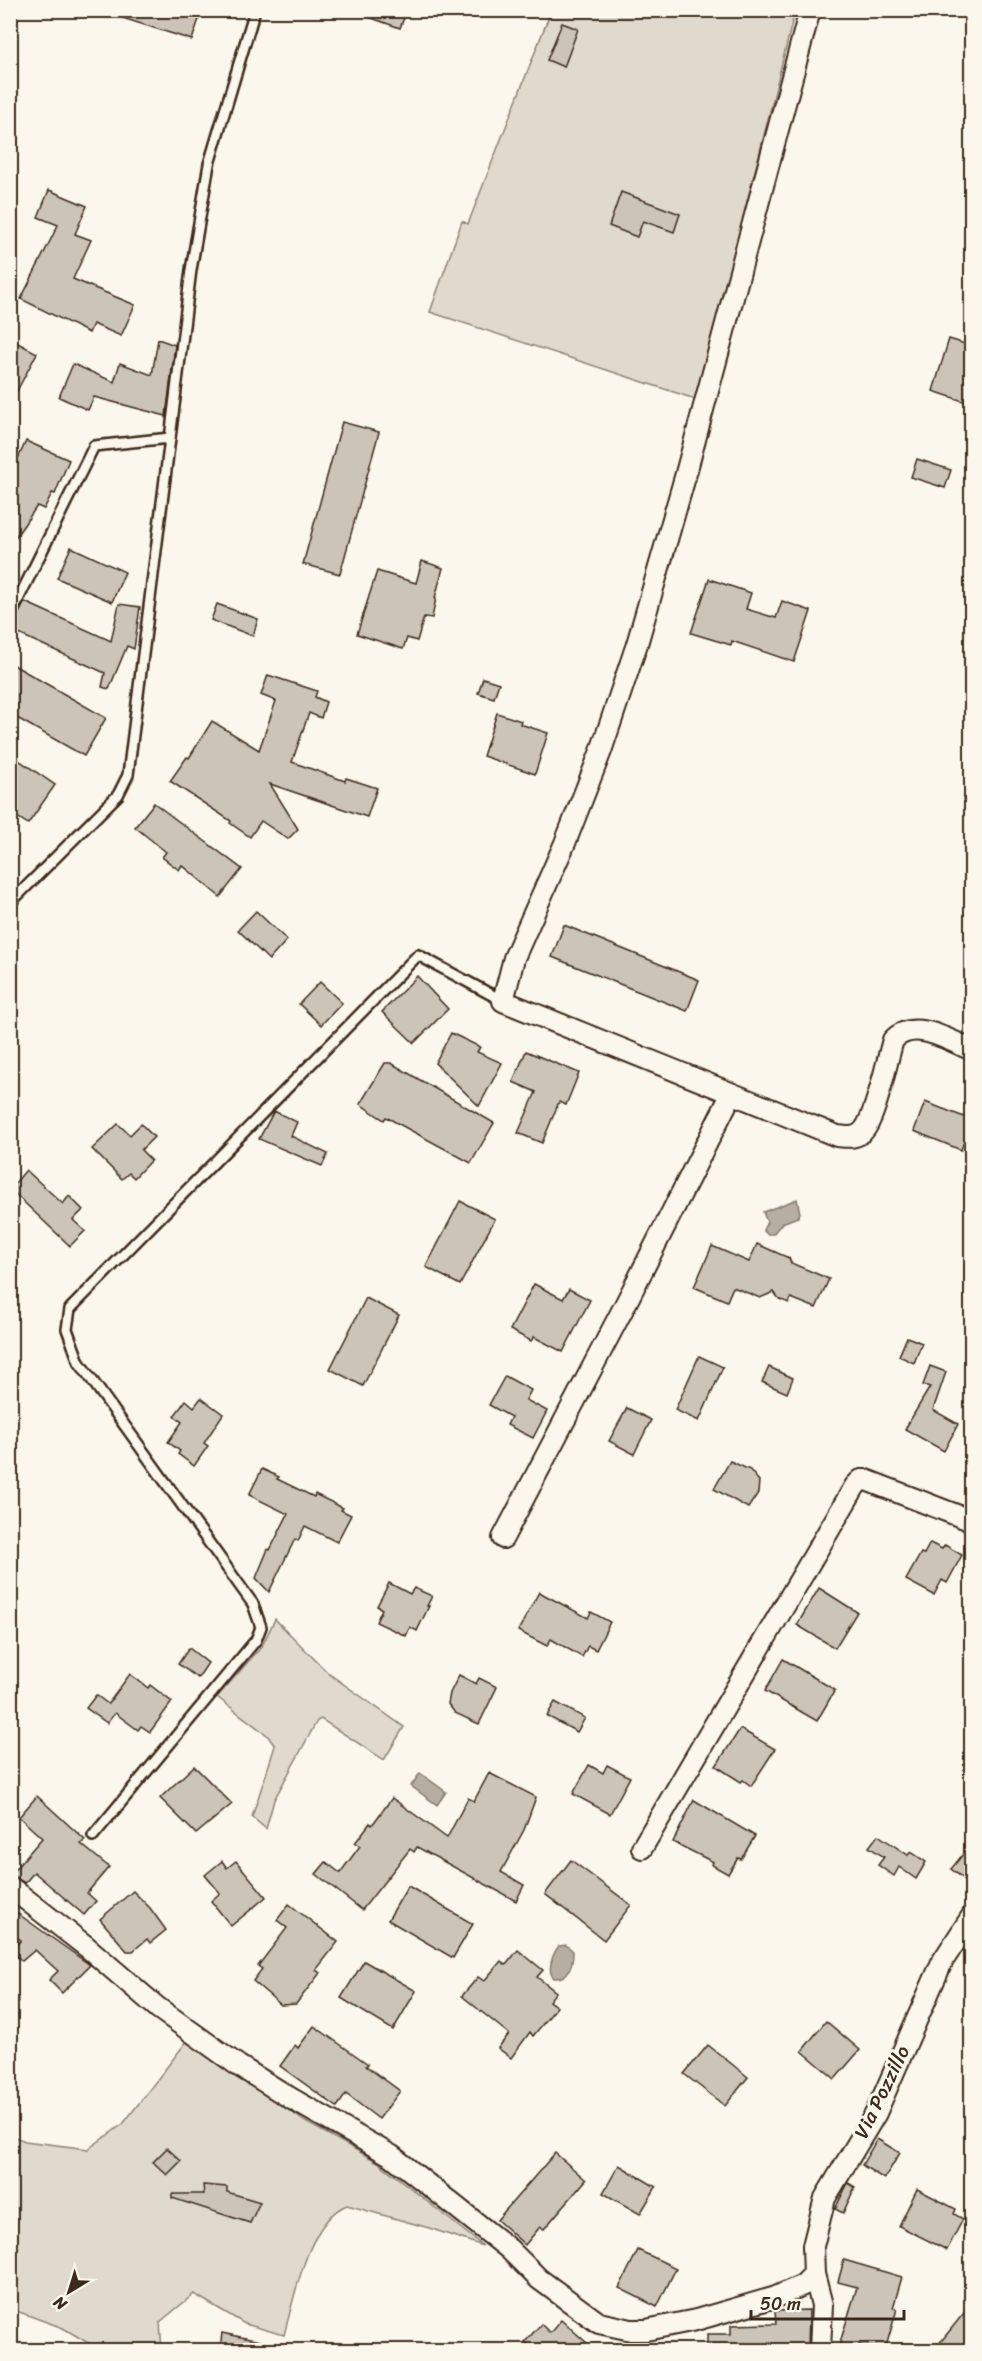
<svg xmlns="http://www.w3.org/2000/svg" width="982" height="2361" font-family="Sriracha,sans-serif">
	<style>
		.green { fill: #dfd9ce; stroke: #8d8276; stroke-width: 1.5 }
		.water { fill: #b6aea2; stroke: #85796d; stroke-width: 1.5 }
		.building { fill: #ccc4b9; stroke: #3b2a1e; stroke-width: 1.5 }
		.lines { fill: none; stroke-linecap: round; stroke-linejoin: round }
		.service-casing { stroke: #3b2a1e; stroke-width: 14 }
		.minor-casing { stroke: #3b2a1e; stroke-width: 24 }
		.service { stroke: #fbf7ec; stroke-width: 9 }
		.minor { stroke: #fbf7ec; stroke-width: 20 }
		.labels { text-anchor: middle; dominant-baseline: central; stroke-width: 6; stroke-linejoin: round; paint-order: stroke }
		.street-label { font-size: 20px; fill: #3b2a1e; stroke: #fbf7ec }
	</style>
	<rect width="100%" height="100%" fill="#fbf7ec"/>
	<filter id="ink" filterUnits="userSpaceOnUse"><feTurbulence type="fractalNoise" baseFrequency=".0167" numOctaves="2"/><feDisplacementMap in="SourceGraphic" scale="12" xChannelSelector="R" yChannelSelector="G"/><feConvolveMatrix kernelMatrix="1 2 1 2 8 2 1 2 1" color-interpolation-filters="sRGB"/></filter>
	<g filter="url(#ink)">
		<g class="green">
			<polygon points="551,11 795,11 698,400 430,312 462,221 468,224"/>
			<polygon points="275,1619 328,1673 404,1727 384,1760 321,1719 317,1721 274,1800 266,1829 252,1817 275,1746 267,1735 217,1697 262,1646"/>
			<path d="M190,2037l114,84 74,41 105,84 -54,-18 -82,-23c-39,15 -53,94 -63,130l-39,-11 -51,-30 -34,28 2,28h-62l-37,-22 -52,-19 -1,-174 15,6 63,8 35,-25z"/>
		</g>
		<g class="water">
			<polygon points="797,1199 800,1213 798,1217 782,1223 773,1234 767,1234 763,1230 767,1222 763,1212"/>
			<polygon points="420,1773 446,1792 437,1805 411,1786"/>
			<path d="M566,1945l7,6c0,13 -3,28 -19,27 -8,-7 -1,-25 5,-32z"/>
		</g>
		<g class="building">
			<polygon points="111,10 171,10 199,19 192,40 110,14"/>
			<polygon points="357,10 407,10 400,28 357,13"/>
			<polygon points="562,23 578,29 564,67 547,60"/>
			<polygon points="49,190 87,206 75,234 91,240 73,279 135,305 121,336 93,324 89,333 21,299 58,225 38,217"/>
			<polygon points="621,192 680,214 674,232 643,221 637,237 609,226"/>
			<polygon points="10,339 37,353 10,404"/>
			<polygon points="158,339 175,345 166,416 94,397 88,410 59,397 73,364 114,382 120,363 152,375"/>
			<polygon points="949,339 972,346 972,404 933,391"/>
			<polygon points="342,422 379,432 340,574 303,564"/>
			<polygon points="26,441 69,460 55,494 52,493 44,509 37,506 10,545 10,476"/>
			<polygon points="917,459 951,470 945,488 911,477"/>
			<polygon points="71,547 125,572 112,602 57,578"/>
			<polygon points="422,561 443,568 435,598 436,598 432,618 424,617 417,641 407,638 403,649 357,634 377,571 416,583"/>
			<polygon points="709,579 751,593 746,609 776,618 782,601 811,611 794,662 732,641 731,645 691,633"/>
			<polygon points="25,602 111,641 119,604 140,607 134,649 127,646 109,689 102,687 105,673 10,630 10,623 16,619"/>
			<polygon points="217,604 258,619 253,636 211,620"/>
			<polygon points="10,663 106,718 84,756 10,714"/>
			<polygon points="268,675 317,691 315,697 326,702 321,718 309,713 292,762 345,781 346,778 377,788 367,817 270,784 298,829 288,839 261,821 250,837 230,823 231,821 170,781 187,757 189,758 212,721 259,750 276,701 261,695"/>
			<polygon points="483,678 499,683 494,698 478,693"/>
			<polygon points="497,713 521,721 520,724 548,733 535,774 483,756"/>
			<polygon points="10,754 55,785 28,824 10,812"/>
			<polygon points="154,803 242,869 220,897 182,865 179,870 162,857 166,852 135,827"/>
			<polygon points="256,911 287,940 269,960 238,930"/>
			<polygon points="564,925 699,980 687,1011 552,957"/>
			<polygon points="417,976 448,1009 414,1043 382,1012"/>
			<polygon points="320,982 342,1003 321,1025 299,1004"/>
			<polygon points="451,1033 480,1047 477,1052 502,1063 479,1106 435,1063"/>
			<polygon points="526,1051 579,1073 566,1105 559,1102 542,1143 518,1133 536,1092 513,1082"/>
			<polygon points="385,1063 391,1063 494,1123 471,1163 386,1117 384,1120 360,1104"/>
			<polygon points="925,1102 972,1120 961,1150 914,1131"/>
			<polygon points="274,1111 297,1122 291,1136 328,1154 322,1166 259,1139"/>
			<polygon points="118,1124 130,1135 141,1124 154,1137 141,1150 151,1160 134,1178 129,1173 122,1179 92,1149"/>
			<polygon points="26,1170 63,1204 69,1196 83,1210 73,1220 85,1231 70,1246 10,1189"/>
			<polygon points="460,1201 495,1219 460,1285 426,1267"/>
			<polygon points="757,1244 789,1258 791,1263 829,1279 816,1308 791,1298 789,1303 779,1299 774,1292 760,1298 733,1287 727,1301 694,1287 712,1246 749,1262"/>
			<polygon points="534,1284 563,1299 569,1289 590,1300 563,1352 534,1337 531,1341 510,1330"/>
			<polygon points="366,1298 399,1315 363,1386 330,1369"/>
			<polygon points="907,1337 922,1343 914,1363 899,1356"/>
			<polygon points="699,1356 723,1367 699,1421 675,1410"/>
			<polygon points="930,1366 946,1372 933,1410 958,1424 944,1451 905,1429 930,1387 923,1385"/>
			<polygon points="769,1367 793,1378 787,1393 762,1382"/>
			<polygon points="505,1376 531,1390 526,1400 547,1411 533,1438 507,1425 511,1417 489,1405"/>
			<polygon points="201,1398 223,1414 204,1443 208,1446 194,1466 178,1454 180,1451 168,1442 182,1422 174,1416 186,1400 194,1407"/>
			<polygon points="627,1408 651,1420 634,1454 609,1441"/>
			<polygon points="730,1461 750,1470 759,1481 758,1493 748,1508 714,1489"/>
			<polygon points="262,1469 279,1477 277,1479 314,1497 315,1494 343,1508 341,1510 351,1515 337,1542 305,1526 298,1541 295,1539 269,1592 256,1578 268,1549 270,1550 288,1514 249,1495"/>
			<polygon points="930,1543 942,1549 945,1545 962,1555 947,1583 942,1580 934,1595 906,1580 921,1553 924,1554"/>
			<polygon points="389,1583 410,1594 414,1588 432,1596 427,1606 429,1606 417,1631 410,1627 406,1636 376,1622 382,1609 377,1606"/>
			<polygon points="819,1588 857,1612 835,1648 797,1625"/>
			<polygon points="539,1592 588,1618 591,1612 610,1622 596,1650 588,1646 582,1657 551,1639 547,1646 518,1631"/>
			<polygon points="189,1648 208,1663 198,1678 178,1664"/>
			<polygon points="783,1659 835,1690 817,1721 765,1691"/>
			<polygon points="130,1674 148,1688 150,1685 172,1702 150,1732 141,1726 138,1730 115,1713 107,1723 86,1708 96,1695 108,1704"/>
			<polygon points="459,1675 476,1684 479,1678 497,1687 479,1724 455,1713 448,1704 450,1693"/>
			<polygon points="555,1702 585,1718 577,1732 547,1716"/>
			<polygon points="740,1729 775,1749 751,1786 743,1780 741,1782 716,1766"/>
			<polygon points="589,1765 603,1773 607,1765 630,1777 610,1814 573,1794"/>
			<polygon points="194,1766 232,1804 196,1834 160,1798"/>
			<polygon points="489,1773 536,1797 524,1830 501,1872 524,1885 516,1901 417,1847 414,1852 410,1849 362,1910 316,1874 326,1862 340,1873 360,1846 355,1843 370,1823 372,1825 392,1798 447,1838 468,1798 474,1801"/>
			<polygon points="37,1796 85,1840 81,1844 109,1867 87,1893 96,1901 84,1915 34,1872 25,1883 10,1875 42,1838 19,1817"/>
			<polygon points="694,1800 755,1836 741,1859 738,1858 728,1874 712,1865 713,1862 673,1842"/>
			<polygon points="878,1835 908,1855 911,1852 926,1862 916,1879 899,1867 894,1876 878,1865 884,1857 869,1847"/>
			<polygon points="972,1843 972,1885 951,1869"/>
			<polygon points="571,1860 631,1905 604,1940 545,1894"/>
			<polygon points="222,1861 227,1868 236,1861 266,1897 231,1926 211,1901 220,1893 205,1875"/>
			<polygon points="408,1886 473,1924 453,1958 388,1920"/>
			<polygon points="133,1891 150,1908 166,1930 150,1943 147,1939 133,1951 127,1951 100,1919"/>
			<polygon points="289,1904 338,1942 316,1970 320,1973 296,2004 281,2005 253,1981 262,1969 258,1966 287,1928 277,1920"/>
			<polygon points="10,1908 90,1965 62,1993 49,1980 58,1971 35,1950 22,1961 11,1951 21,1940 10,1932"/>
			<polygon points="518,1950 543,1970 537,1977 556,1992 549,2001 557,2007 533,2036 530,2032 511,2058 498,2048 509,2034 462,1996 478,1977 484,1981 501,1961 506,1965"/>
			<polygon points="364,1961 416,1991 393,2030 341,1998"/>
			<polygon points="826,2021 860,2050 835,2079 802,2051"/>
			<polygon points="314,2026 368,2064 366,2066 400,2091 379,2119 346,2094 337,2107 280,2066 295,2045 298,2048"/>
			<polygon points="708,2045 748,2077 725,2106 684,2074"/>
			<polygon points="877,2139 900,2153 884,2179 862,2165"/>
			<polygon points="167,2148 181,2161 167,2175 153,2162"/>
			<polygon points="555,2153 586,2180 544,2229 540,2227 525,2245 497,2220"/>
			<polygon points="619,2165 656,2187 640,2214 603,2193"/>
			<polygon points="848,2183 855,2187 843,2213 835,2209"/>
			<polygon points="203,2185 227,2187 227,2192 260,2202 250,2223 172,2198 172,2194 204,2194"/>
			<polygon points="917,2189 956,2209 954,2214 963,2219 947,2250 899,2226"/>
			<polygon points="638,2250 676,2268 657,2307 619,2288"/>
			<polygon points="844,2260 902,2277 893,2308 897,2309 885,2350 859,2345 858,2350 839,2346 857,2287 838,2282"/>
			<polygon points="972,2303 972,2350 934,2350"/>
			<polygon points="809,2310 808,2350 707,2350 707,2334 731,2334 731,2325 776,2324 775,2311"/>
			<polygon points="561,2320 595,2350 534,2350 525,2342 541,2324 550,2333"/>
			<polygon points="222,2333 269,2343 268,2350 220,2350"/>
		</g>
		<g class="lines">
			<defs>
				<g id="service">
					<polyline points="10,616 94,446 170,438"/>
					<polyline points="10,903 118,795 128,775 191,270 209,164 255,10"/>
					<polyline points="93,1836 256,1640 261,1627 253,1604 79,1362 67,1329 70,1309 418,955 503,1001"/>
				</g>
				<g id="minor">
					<path d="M810,10l-125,467 -48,167 -36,107 -36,92 -51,115 -11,43 334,135c10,1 20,3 27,-6 12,-14 23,-70 29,-90 21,-22 55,0 79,10"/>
					<polyline points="503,1538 624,1307 731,1095"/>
					<polyline points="642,1848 855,1486 861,1480 866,1480 972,1521"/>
					<polyline points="10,1887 87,1947 158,2008 239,2066 292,2099 392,2156 509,2249 539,2279 599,2323 631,2330 646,2330 696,2320 776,2297 803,2285 814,2274"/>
					<polyline points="820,2350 822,2305 814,2274 813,2246 825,2198 876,2113 942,1962 972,1916"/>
				</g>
			</defs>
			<use href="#service" class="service-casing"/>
			<use href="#minor" class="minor-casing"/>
			<use href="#service" class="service"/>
			<use href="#minor" class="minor"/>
		</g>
	</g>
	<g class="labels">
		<g class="street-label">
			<text transform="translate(882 2092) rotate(-64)">Via Pozzillo</text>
		</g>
	</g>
	<rect width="982" height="2361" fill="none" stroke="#fbf7ec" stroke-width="36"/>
	<rect x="18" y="18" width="946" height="2325" fill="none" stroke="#3b2a1e" stroke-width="2" filter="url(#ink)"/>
	<g transform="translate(69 2292) rotate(218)" stroke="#fbf7ec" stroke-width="4.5" paint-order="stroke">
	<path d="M0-4.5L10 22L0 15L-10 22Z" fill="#3b2a1e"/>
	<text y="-9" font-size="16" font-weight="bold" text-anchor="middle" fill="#3b2a1e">N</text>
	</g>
	<path d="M751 2310v9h153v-9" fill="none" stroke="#3b2a1e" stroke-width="3"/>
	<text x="760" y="2310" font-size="18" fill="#3b2a1e" stroke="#fbf7ec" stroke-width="4.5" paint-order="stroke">50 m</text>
</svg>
